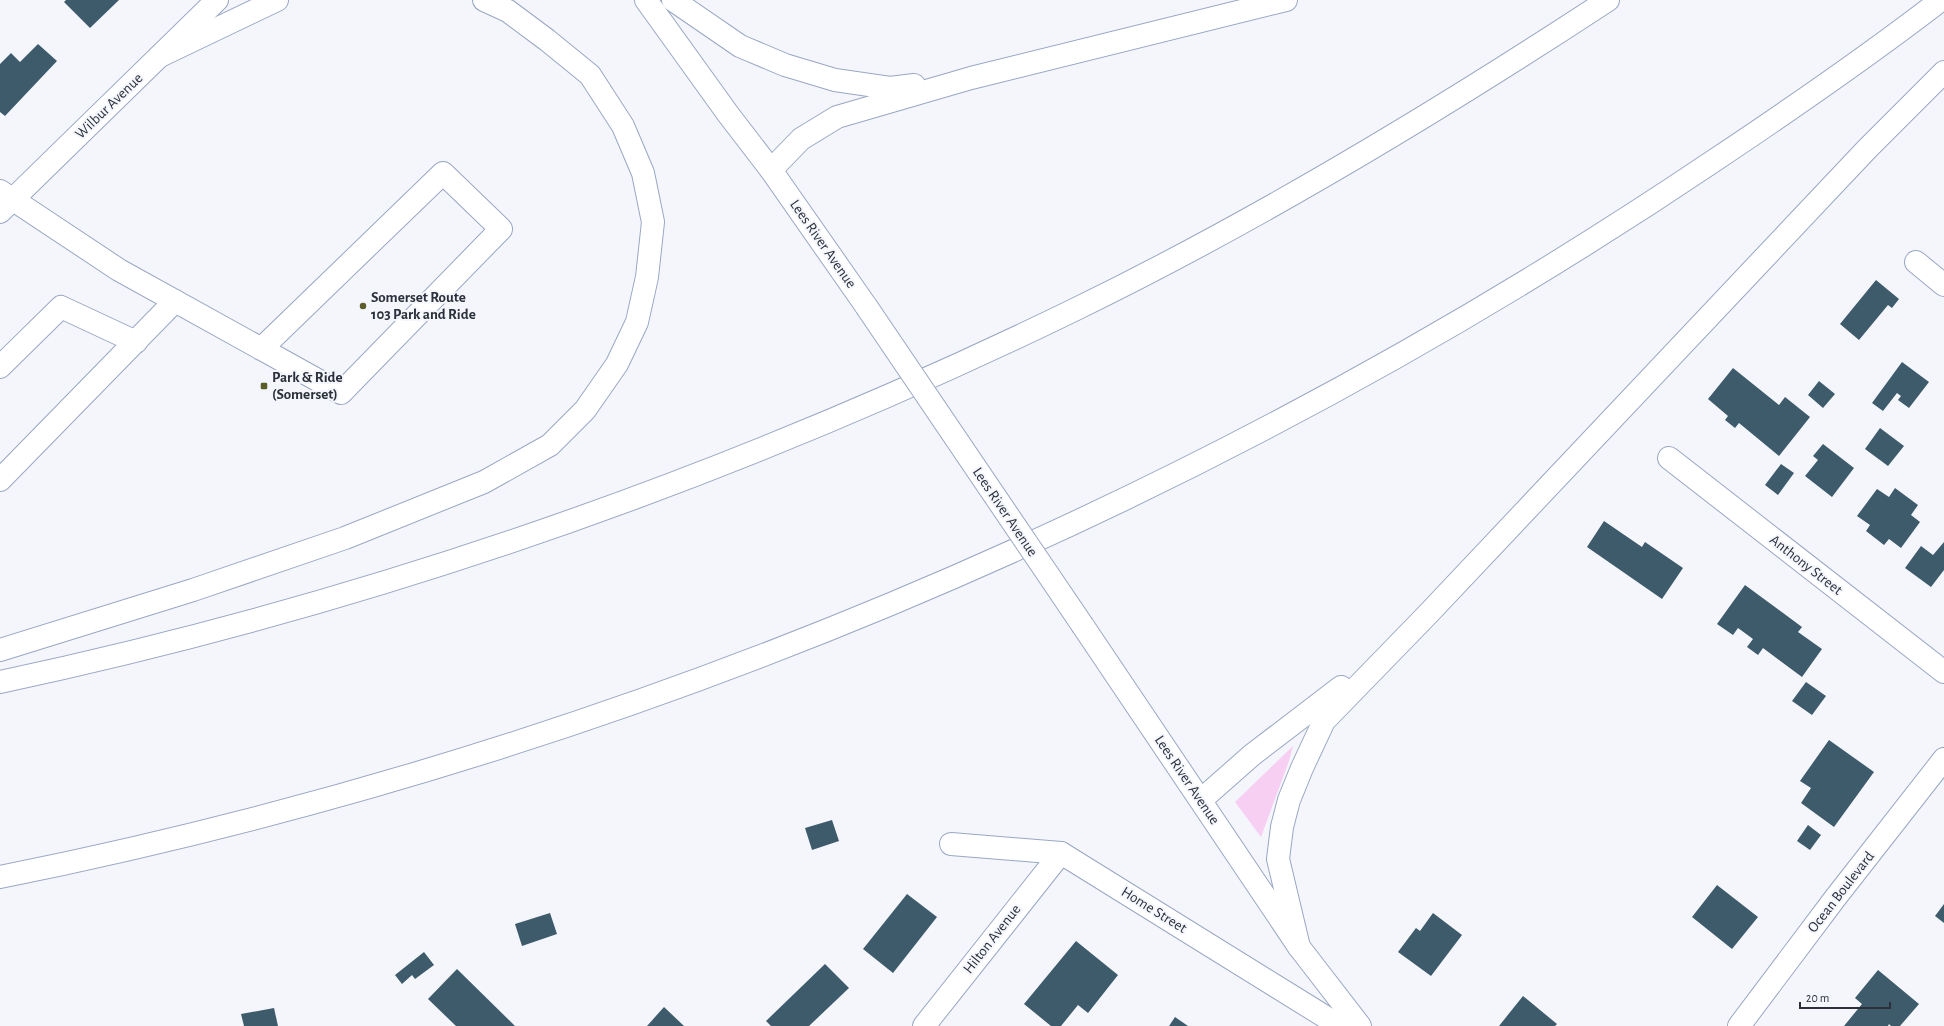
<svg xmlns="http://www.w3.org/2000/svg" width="1944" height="1026" font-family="'Alegreya Sans',sans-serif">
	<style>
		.green { fill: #f7cff2 }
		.building { fill: #3e5b6c }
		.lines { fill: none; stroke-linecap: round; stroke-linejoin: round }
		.minor-casing { stroke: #9aa7c3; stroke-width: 24 }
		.major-casing { stroke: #9aa7c3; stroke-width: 24 }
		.highway-casing { stroke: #9aa7c3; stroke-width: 24 }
		.minor { stroke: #fff; stroke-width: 22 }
		.major { stroke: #fff; stroke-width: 22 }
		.highway { stroke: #fff; stroke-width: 22 }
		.major-bridge-casing { stroke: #9aa7c3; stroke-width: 24; stroke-linecap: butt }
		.major-bridge { stroke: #fff; stroke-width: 22 }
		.poi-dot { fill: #5d5d2a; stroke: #f4f6fc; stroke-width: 1.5 }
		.labels { text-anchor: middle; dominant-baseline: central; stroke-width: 4; stroke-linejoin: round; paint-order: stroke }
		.street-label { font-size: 15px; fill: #2b303b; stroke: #f4f6fc }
		.poi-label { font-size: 15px; font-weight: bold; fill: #2b303b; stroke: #f4f6fc; text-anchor: start }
	</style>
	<rect width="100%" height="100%" fill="#f4f6fc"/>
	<polygon class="green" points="1293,746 1289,761 1261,837 1235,802"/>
	<g class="building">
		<polygon points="66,0 119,0 90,28 64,2"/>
		<polygon points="38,44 57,61 5,116 0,112 0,64 11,53 20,62"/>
		<polygon points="1876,280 1899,299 1892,308 1888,305 1859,340 1840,324"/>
		<polygon points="1902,362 1929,382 1909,408 1898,400 1901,396 1897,393 1883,411 1872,403"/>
		<polygon points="1733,368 1779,405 1785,397 1810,417 1779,456 1739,423 1735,428 1725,420 1728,416 1708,399"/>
		<polygon points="1819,381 1835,394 1823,408 1808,395"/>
		<polygon points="1880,428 1904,446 1888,466 1865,449"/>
		<polygon points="1823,444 1854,468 1832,497 1805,476 1818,460 1813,456"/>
		<polygon points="1781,464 1794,473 1778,495 1765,485"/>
		<polygon points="1895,488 1918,505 1911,515 1920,522 1901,548 1889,539 1884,545 1866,531 1870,525 1857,516 1877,489 1889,497"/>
		<polygon points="1604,521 1642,547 1645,542 1683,568 1662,599 1587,547"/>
		<polygon points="1944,542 1944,570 1931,587 1905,568 1921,546 1933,555"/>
		<polygon points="1745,585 1802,627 1798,632 1822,649 1802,677 1763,648 1758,655 1747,647 1753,639 1738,628 1733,635 1717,624"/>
		<polygon points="1806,682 1826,696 1812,715 1792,701"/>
		<polygon points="1829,740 1874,772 1834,827 1801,803 1811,788 1800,781"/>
		<polygon points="832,820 839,841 812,850 805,828"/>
		<polygon points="1808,825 1821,835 1810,850 1797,841"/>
		<polygon points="1717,885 1758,917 1732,949 1692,917"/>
		<polygon points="907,894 937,917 893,973 863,949"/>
		<polygon points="1944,904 1944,923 1935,916"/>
		<polygon points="550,913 557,934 522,946 515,924"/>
		<polygon points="1433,913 1462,935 1431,976 1398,952 1416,928 1420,931"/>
		<polygon points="1076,941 1118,975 1088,1013 1078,1005 1061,1026 1051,1026 1024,1004"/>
		<polygon points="424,952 434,965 415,979 412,975 402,984 395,975"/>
		<polygon points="825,964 849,988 809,1026 771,1026 766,1021"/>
		<polygon points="457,969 515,1026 456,1026 428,999"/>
		<polygon points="1878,970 1919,1004 1900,1026 1891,1026 1889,1024 1888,1026 1844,1026 1862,1004 1855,998"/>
		<polygon points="1523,996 1557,1024 1555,1026 1499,1026"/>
		<polygon points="664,1007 684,1026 647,1026"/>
		<polygon points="274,1008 278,1026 244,1026 241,1014"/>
		<polygon points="1175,1017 1188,1026 1169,1026"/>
	</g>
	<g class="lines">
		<defs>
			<g id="minor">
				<polyline points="0,191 119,270 341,393 501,229 443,173 261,349"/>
				<polyline points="1916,262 1944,285"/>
				<polyline points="0,367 61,307 136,342"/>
				<polyline points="1669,458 1944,672"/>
				<polyline points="0,480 175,301"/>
				<polyline points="951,844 1061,853 1340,1026"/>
				<polyline points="924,1026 1061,853"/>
				<polyline points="1739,1026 1836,897 1944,759"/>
			</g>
			<g id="major">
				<polyline points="646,0 728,114 771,170 866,306"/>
				<polyline points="0,212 217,0"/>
				<polyline points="1083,626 1299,947 1360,1026"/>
			</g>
			<g id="highway">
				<polyline points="673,0 740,46 785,65 835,80 890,88 914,85"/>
				<polyline points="160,56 277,0"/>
				<polyline points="771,170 801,139 837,117 971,78 1286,0"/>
				<polyline points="0,650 193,590 345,538 484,482 550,445 585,410 617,364 637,322 647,277 653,222 643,173 623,126 590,75 547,40 508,11 484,0"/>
				<path d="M0,682c375,-80 729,-204 1074,-372 185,-90 362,-197 534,-310"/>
				<polyline points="1201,800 1252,755 1341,687"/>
				<path d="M0,877c611,-123 1195,-367 1712,-715 78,-52 155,-105 229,-162"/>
				<polyline points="1299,947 1278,859 1282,827 1289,800 1302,768 1324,721 1428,614 1867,149 1944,72"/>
			</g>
		</defs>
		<use href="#minor" class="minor-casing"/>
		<use href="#major" class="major-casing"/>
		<use href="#highway" class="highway-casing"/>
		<use href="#minor" class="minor"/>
		<use href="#major" class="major"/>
		<use href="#highway" class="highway"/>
		<defs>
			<polyline id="major-bridge" points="866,306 1083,626"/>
		</defs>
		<use href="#major-bridge" class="major-bridge-casing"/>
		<use href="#major-bridge" class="major-bridge"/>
	</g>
	<g class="poi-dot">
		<circle cx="363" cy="306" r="4"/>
		<rect x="260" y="382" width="8" height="8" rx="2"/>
	</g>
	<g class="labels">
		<g class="street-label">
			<text transform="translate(109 106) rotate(-44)">Wilbur Avenue</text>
			<text transform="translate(823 244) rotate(55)">Lees River Avenue</text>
			<text transform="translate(1005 512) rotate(56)">Lees River Avenue</text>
			<text transform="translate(1806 565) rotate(38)">Anthony Street</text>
			<text transform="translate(1187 780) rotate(56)">Lees River Avenue</text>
			<text transform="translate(1841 892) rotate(-52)">Ocean Boulevard</text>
			<text transform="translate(1154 910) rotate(32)">Home Street</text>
			<text transform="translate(992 939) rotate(-52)">Hilton Avenue</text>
		</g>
		<g class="poi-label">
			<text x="371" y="297">Somerset Route<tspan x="371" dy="17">103 Park and Ride</tspan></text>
			<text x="272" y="377">Park &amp; Ride<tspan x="272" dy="17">(Somerset)</tspan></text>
		</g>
	</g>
	<path d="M1800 1002v6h90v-6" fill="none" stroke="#2b303b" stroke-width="2"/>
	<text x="1806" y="1002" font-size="12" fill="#2b303b" stroke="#f4f6fc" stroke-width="3" paint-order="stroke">20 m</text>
</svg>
